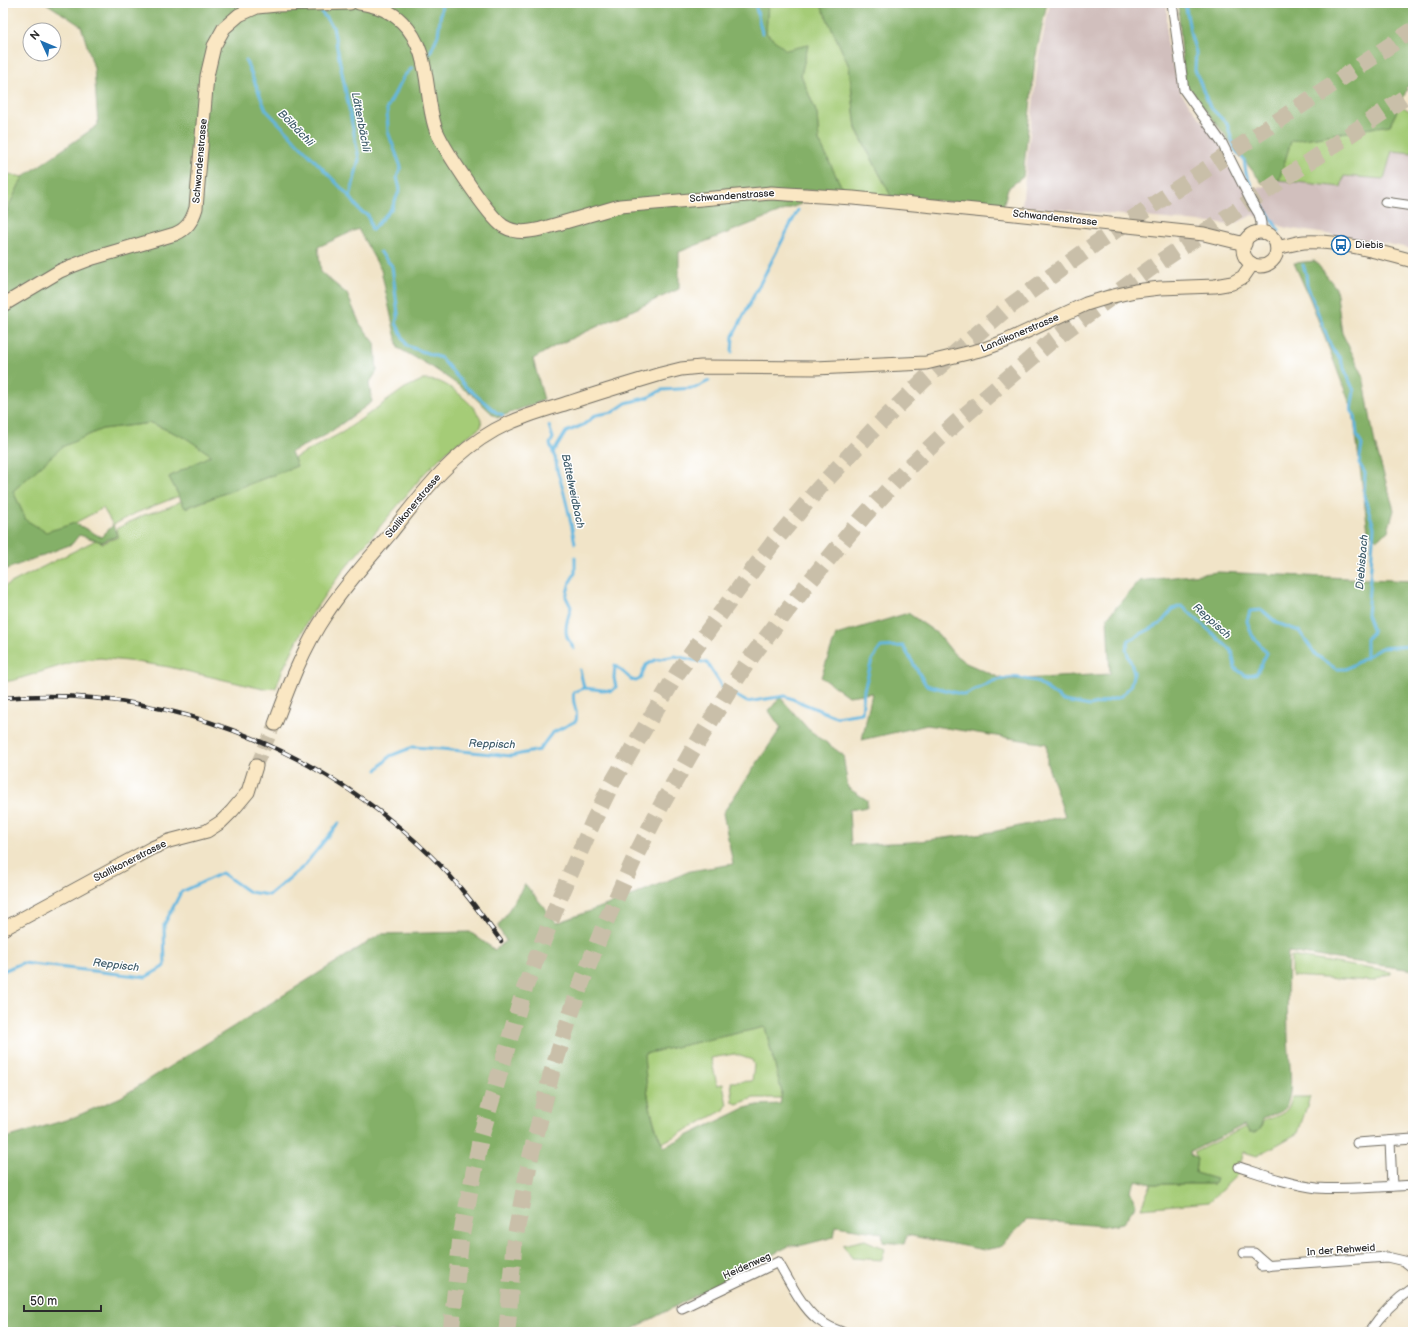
<svg xmlns="http://www.w3.org/2000/svg" width="1416" height="1335" font-family="'Balsamiq Sans',sans-serif">
	<style>
		.industrial { fill: #d1bfbd }
		.green { fill: #a5cc77; stroke: #687c51 }
		.forest { fill: #84b068; stroke: #586e4a; fill-rule: evenodd }
		.lines { fill: none; stroke-linecap: round; stroke-linejoin: round }
		.stream { stroke: #64b7e0; stroke-width: 3 }
		.secondary-tunnel { stroke: #c9bfa9; stroke-width: 13; stroke-dasharray: 13 6; stroke-linecap: butt }
		.highway-tunnel { stroke: #c9bfa9; stroke-width: 17; stroke-dasharray: 17 8; stroke-linecap: butt }
		.street-casing { stroke: #706c62; stroke-width: 11 }
		.secondary-casing { stroke: #706c62; stroke-width: 15 }
		.street { stroke: #fff; stroke-width: 9 }
		.secondary { stroke: #fae7c3; stroke-width: 13 }
		.rail-casing { stroke: #2b2b2b; stroke-width: 4.5 }
		.rail { stroke: #fff; stroke-width: 3; stroke-dasharray: 9; stroke-linecap: butt }
		.labels { text-anchor: middle; dominant-baseline: central; stroke-width: 3; stroke-linejoin: round; paint-order: stroke }
		.street-label { font-size: 10px; fill: #2b2b2b; stroke: #fff }
		.poi-label { font-size: 10px; fill: #2b2b2b; stroke: #fff; text-anchor: start }
		.water-label { font-size: 11px; font-style: italic; fill: #3f5c6a; stroke: #fff }
	</style>
	<rect width="100%" height="100%" fill="#fff"/>
	<filter id="ink" filterUnits="userSpaceOnUse"><feTurbulence type="fractalNoise" baseFrequency=".025" numOctaves="2"/><feDisplacementMap in="SourceGraphic" scale="8" xChannelSelector="R" yChannelSelector="G"/><feConvolveMatrix kernelMatrix="1 2 1 2 8 2 1 2 1" color-interpolation-filters="sRGB"/></filter>
	<filter id="wash" filterUnits="userSpaceOnUse"><feTurbulence type="fractalNoise" baseFrequency=".012" numOctaves="4" result="noise"/><feDisplacementMap in="SourceGraphic" scale="16" xChannelSelector="R" yChannelSelector="G"/><feGaussianBlur stdDeviation="0.9" result="paint"/><feColorMatrix in="noise" values="0 0 0 0 0 0 0 0 0 0 0 0 0 0 0 0 0 1.4 0 .05"/><feComposite in="paint" operator="in"/></filter>
	<g filter="url(#wash)">
		<rect width="100%" height="100%" fill="#f1e4c8"/>
		<polygon class="industrial" points="1050,3 1167,3 1167,46 1181,93 1254,190 1279,180 1340,187 1344,176 1384,179 1392,151 1413,153 1413,249 1375,241 1286,228 1253,215 1232,225 1022,206 1038,60"/>
		<g class="green">
			<polygon points="768,3 820,3 849,66 856,129 891,196 844,192 819,141 817,114 801,75 808,45 786,51 766,33"/>
			<polygon points="1400,105 1413,113 1413,153 1392,151 1384,179 1344,176 1341,187 1279,180 1291,141 1390,125"/>
			<polygon points="3,173 23,177 3,218"/>
			<path d="M422,380c6,0 12,0 18,2 12,4 46,31 41,45l-32,22 -25,25 -82,98 -18,24 -16,24 -26,51 -6,17 -13,1 -94,-22 -33,-5 -36,-4 -24,3 -61,19 -12,2v-95l93,-47 7,3 15,-6 -2,-8 28,-14 25,-8 12,-6 5,7 111,-42 -3,-8 49,-26 62,-44z"/>
			<polygon points="151,423 186,438 212,455 169,477 179,496 136,513 113,525 103,508 75,523 46,533 26,520 13,491 61,447 102,429"/>
			<polygon points="1291,956 1391,972 1391,974 1385,975 1373,981 1291,976"/>
			<path d="M765,1027l17,66 -1,5h-27l-17,6 -4,-2 -2,-20 21,-1 2,-16 -2,-5 -18,-6 -23,4 6,27 6,-1 4,21 -3,5 -62,33c-13,-28 -16,-58 -18,-89z"/>
			<path d="M1292,1097h18l-12,36 -41,23 -13,-4 -7,23 -28,27 -68,6 10,-24h63l1,-5 -20,-6 2,-15 -4,-5 52,-26 5,5 11,-4 2,-7c15,-6 26,-6 29,-24z"/>
			<polygon points="865,1240 885,1249 882,1260 852,1258 843,1245"/>
		</g>
		<g class="forest">
			<polygon points="46,3 768,3 766,33 786,50 808,45 801,75 817,114 819,141 844,192 803,190 801,204 679,252 679,289 555,346 533,359 544,400 497,418 471,394 432,367 398,348 381,270 358,229 318,247 321,272 347,294 360,324 375,343 377,371 369,384 372,402 326,435 291,452 297,466 185,508 169,477 211,455 186,438 151,423 102,429 62,447 13,491 26,520 46,532 75,523 101,537 113,525 117,536 102,542 79,535 72,544 7,569 3,573 3,218 23,177 98,125 94,68 81,26"/>
			<polygon points="820,3 1047,3 1035,60 1023,177 1008,188 1003,207 891,196 856,128 849,66"/>
			<polygon points="1178,3 1413,3 1413,77 1390,125 1291,141 1279,180 1262,183 1184,82"/>
			<polygon points="1315,261 1336,288 1342,333 1363,375 1375,444 1394,510 1388,531 1377,540 1368,531 1353,412 1311,301 1294,263"/>
			<path d="M1218,572l195,9v389l-125,-18c-1,28 -1,56 0,83 0,18 7,56 -2,71 -3,7 -17,10 -24,13l-1,9 -5,4h-6l-6,-7 -54,27v4l7,2 -2,15 21,6 -2,5h-63l-15,-4 -6,10 6,15 -13,18 -19,3 -77,-6 -28,27 -15,3 -77,-15 -3,9 -21,-2 -1,-9 -46,-7 -2,11 -31,8 -14,1 -162,86h-624v-193l69,-21 49,-21 260,-163 89,-2 25,18 11,-9 -8,-14 27,-43 32,39 72,-26 61,-26 43,-7 -10,-51 58,-85 -12,-17 11,-14 28,32 35,26 5,33 19,12v7l-18,3 2,35 60,-3 81,-10 73,-16 -18,-52v-20l-120,-19 -65,15 10,-47 -24,3 -27,-19 15,-42 72,-22 30,21 16,20 12,9 39,17 105,-6 -3,-56 32,-37zM765,1027l17,66 -2,11 -22,1 -13,3 -81,39c-15,-28 -18,-61 -20,-93z"/>
		</g>
		<g class="lines">
			<g class="stream">
				<polyline points="755,3 762,33"/>
				<polyline points="1185,3 1191,36 1196,52 1195,70 1210,107 1227,124 1235,150 1244,160 1246,173 1257,199 1263,205 1279,231"/>
				<polyline points="322,13 333,27 359,159 350,197 361,212 368,215 372,230"/>
				<polyline points="430,53 438,35 442,3"/>
				<polyline points="246,61 266,110 350,197"/>
				<polyline points="372,230 392,208 400,189 397,177 401,167 388,132 387,108 404,76 412,68"/>
				<polyline points="380,252 392,266 398,314 396,323 407,346 441,358 465,386 497,413 503,415"/>
				<polyline points="1303,265 1306,274 1307,285 1332,349 1339,357 1354,391 1351,410 1355,416 1357,435 1362,445 1359,463 1365,473 1364,496 1374,527 1367,615 1373,631 1366,639 1366,658"/>
				<polyline points="732,352 733,336 798,210"/>
				<polyline points="549,426 553,438 550,444 553,452"/>
				<path d="M575,543c-5,-24 -9,-47 -17,-70 -2,-7 -1,-13 -5,-20l13,-21 17,-7 13,-10 17,-3 13,-9 23,-6 13,-7 33,-2 14,-7"/>
				<path d="M574,649c-1,-4 -4,-6 -6,-10 -5,-10 1,-23 3,-32l-5,-10 4,-15 5,-9v-16"/>
				<polyline points="580,670 584,688"/>
				<path d="M377,770l13,-14 23,-9 29,2 69,7 28,-6 13,-17 24,-12c3,-13 -5,-15 -2,-29l10,-4 28,3 4,-4 -2,-9 1,-13 17,15 4,1 4,-2 6,-14 9,-5 20,-4 32,7 16,25 24,14 38,-6 51,21 26,-4 2,-23 8,-30 9,-13 22,-1 23,39 39,10 28,-14 20,-4 23,4 28,20 26,5 30,-9 10,-10 4,-15 -8,-23 3,-9 31,-16 13,-15 9,-3 50,45 3,17 11,8 11,-3 10,-20 -15,-18 -5,-14 3,-10 12,-1 15,13 22,8 17,24 20,14h10l35,-21 32,-2"/>
				<polyline points="3,971 22,963 146,977 165,966 164,925 181,892 222,873 249,892 269,895 303,867 339,823"/>
			</g>
		</g>
	</g>
	<g filter="url(#ink)">
		<g class="lines">
			<polyline class="secondary-tunnel" points="256,766 275,724"/>
			<g class="highway-tunnel">
				<polyline points="451,1332 461,1237 481,1136 524,990 560,897 593,822 611,785 631,751 678,672 731,599 773,543 819,488 872,431 925,379 1006,309 1095,244 1413,30"/>
				<polyline points="507,1332 514,1243 530,1159 551,1075 578,992 606,921 636,855 662,804 691,753 735,681 752,656 806,586 863,517 909,467 957,422 1050,342 1151,268 1413,92"/>
			</g>
			<defs>
				<g id="street">
					<polyline points="1172,3 1184,90 1222,143 1251,201 1259,214 1261,223 1261,233"/>
					<polyline points="1385,202 1413,206"/>
					<polyline points="1390,1141 1392,1186"/>
					<polyline points="1357,1143 1413,1139"/>
					<path d="M1239,1167c25,8 52,18 78,21 32,2 64,-1 96,-3"/>
					<polyline points="1244,1253 1254,1253 1269,1266"/>
					<polyline points="1261,1266 1387,1257 1404,1261 1413,1268"/>
					<path d="M682,1308l96,-46c11,18 23,44 39,57 7,5 16,10 25,13"/>
					<path d="M1369,1332c12,-18 26,-32 44,-44"/>
				</g>
				<g id="secondary">
					<path d="M359,3c17,2 31,7 43,19 29,28 22,70 33,105 6,18 53,89 68,99 13,8 25,6 38,3l79,-23 151,-13 82,5 152,15 199,21 41,10"/>
					<circle cx="1260" cy="249" r="17"/>
					<path d="M1277,248c9,-2 18,-5 27,-6 34,-2 76,10 109,19"/>
					<path d="M3,305l57,-34 12,-5 21,-8 82,-24c12,-5 17,-13 21,-26l11,-132 7,-30 10,-18 15,-13 18,-8 20,-2 73,-2"/>
					<path d="M275,724c14,-38 28,-76 51,-110 19,-29 42,-54 64,-80 31,-39 60,-79 105,-104 24,-13 50,-20 76,-28 30,-10 60,-19 90,-28l20,-5 20,-2 114,1 111,-5 58,-14 22,-8 80,-37 23,-7 26,-6 25,-3 55,-2 17,-3 11,-6 9,-13"/>
					<polyline points="3,929 152,848 169,841 207,831 221,822 232,811 248,792 256,766"/>
				</g>
			</defs>
			<use href="#street" class="street-casing"/>
			<use href="#secondary" class="secondary-casing"/>
			<use href="#street" class="street"/>
			<use href="#secondary" class="secondary"/>
			<defs>
				<path id="rail" d="M3,698c157,-14 314,48 427,157 27,26 49,56 71,86"/>
			</defs>
			<use href="#rail" class="rail-casing"/>
			<use href="#rail" class="rail"/>
		</g>
	</g>
	<defs>
		<symbol id="bus-ring" viewBox="-11 -11 22 22"><circle r="9.5" fill="#fff" stroke="#1f6fb2" stroke-width="1.5"/><path d="M-5-6H5V4H4V6H2V4H-2V6H-4V4H-5ZM-3.5-4V0h7V-4ZM-3.5 1.2v1.5H-2V1.2ZM2 1.2v1.5H3.5V1.2Z" fill="#1f6fb2"/></symbol>
	</defs>
	<g fill-rule="evenodd">
		<use href="#bus-ring" x="1330" y="234" width="22" height="22"/>
	</g>
	<g class="labels">
		<g class="street-label">
			<text transform="translate(200 161) rotate(-85)">Schwandenstrasse</text>
			<text transform="translate(732 196) rotate(-4)">Schwandenstrasse</text>
			<text transform="translate(1055 218) rotate(6)">Schwandenstrasse</text>
			<text transform="translate(1020 333) rotate(-23)">Landikonerstrasse</text>
			<text transform="translate(413 506) rotate(-50)">Stallikonerstrasse</text>
			<text transform="translate(130 861) rotate(-27)">Stallikonerstrasse</text>
			<text transform="translate(1341 1250) rotate(-4)">In der Rehweid</text>
			<text transform="translate(747 1266) rotate(-24)">Heidenweg</text>
		</g>
		<g class="poi-label">
			<text x="1355" y="245">Diebis</text>
		</g>
		<g class="water-label">
			<text transform="translate(361 122) rotate(79)">Lättenbächli</text>
			<text transform="translate(296 128) rotate(46)">Bölbächli</text>
			<text transform="translate(573 491) rotate(78)">Bättelweidbach</text>
			<text transform="translate(1362 562) rotate(-85)">Diebisbach</text>
			<text transform="translate(1212 621) rotate(42)">Reppisch</text>
			<text transform="translate(492 744) rotate(2)">Reppisch</text>
			<text transform="translate(116 965) rotate(7)">Reppisch</text>
		</g>
	</g>
	<rect width="1416" height="1335" fill="none" stroke="#fff" stroke-width="16"/>
	<g transform="translate(42 42) rotate(314)"><circle r="19" fill="#ffffff" stroke="#aaaaaa"/>
	<path d="M0-3L7 15L0 10L-7 15Z" fill="#1f6fb2"/>
	<text y="-6" font-size="11" font-weight="bold" text-anchor="middle" fill="#2b2b2b">N</text>
	</g>
	<path d="M24 1305v6h77v-6" fill="none" stroke="#2b2b2b" stroke-width="2"/>
	<text x="30" y="1305" font-size="12" fill="#2b2b2b" stroke="#ffffff" stroke-width="3" paint-order="stroke">50 m</text>
</svg>
